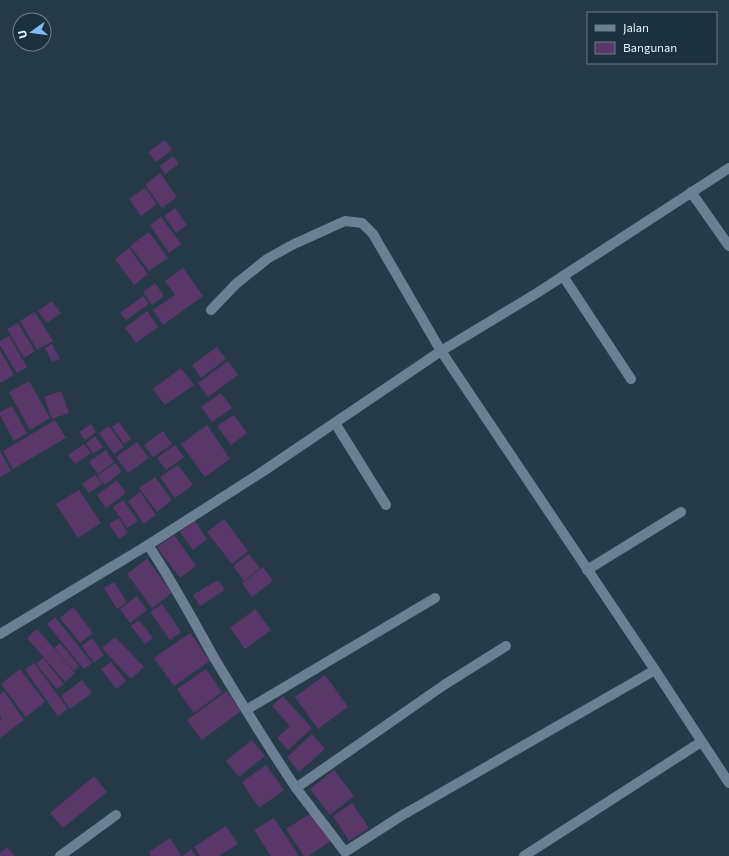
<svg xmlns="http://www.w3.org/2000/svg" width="729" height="856" font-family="Commissioner,sans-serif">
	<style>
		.building { fill: #5a3769 }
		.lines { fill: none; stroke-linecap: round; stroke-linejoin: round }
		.street { stroke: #6b8090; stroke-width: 10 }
	</style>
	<rect width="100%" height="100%" fill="#273a48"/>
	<g class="building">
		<polygon points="165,140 172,150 156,162 148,152"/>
		<polygon points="173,156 179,164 165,174 160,166"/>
		<polygon points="160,173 177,197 162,208 145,185"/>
		<polygon points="145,188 157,204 141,216 129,199"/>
		<polygon points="175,208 187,225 176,233 164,216"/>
		<polygon points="161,217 181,244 169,253 150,225"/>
		<polygon points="149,232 168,258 149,271 130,246"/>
		<polygon points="129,248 148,274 134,285 115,259"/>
		<polygon points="183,268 203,296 163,325 153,310 175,295 165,281"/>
		<polygon points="155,283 164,296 152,305 143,292"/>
		<polygon points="143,296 149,304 126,320 120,313"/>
		<polygon points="52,301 61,313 47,323 38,311"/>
		<polygon points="147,311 158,327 136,343 125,328"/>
		<polygon points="35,312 53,341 37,350 20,321"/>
		<polygon points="18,323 35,351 24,358 7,329"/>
		<polygon points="9,336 27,367 17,373 0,345 0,341"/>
		<polygon points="52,344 60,359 52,362 45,348"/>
		<polygon points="217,347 226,359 201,378 192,365"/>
		<polygon points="0,350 14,375 0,383"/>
		<polygon points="228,361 238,375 208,397 198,383"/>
		<polygon points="181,368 194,385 165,405 153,389"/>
		<polygon points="29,381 50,418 30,430 9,392"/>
		<polygon points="61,391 69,413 52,419 44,397"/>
		<polygon points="221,393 232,408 212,422 201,407"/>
		<polygon points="12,406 27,433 14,441 0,415 0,412"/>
		<polygon points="234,415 247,433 231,445 217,426"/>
		<polygon points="55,420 66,438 13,469 3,451"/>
		<polygon points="119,422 131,439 124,444 112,427"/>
		<polygon points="91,424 96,432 85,440 79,432"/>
		<polygon points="207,425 230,459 205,477 181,444"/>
		<polygon points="109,426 124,447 114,454 99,433"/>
		<polygon points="163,431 172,444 153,457 144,445"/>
		<polygon points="95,436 103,447 93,454 86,443"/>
		<polygon points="137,442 149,458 128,473 116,457"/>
		<polygon points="84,444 91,453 75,464 68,455"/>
		<polygon points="175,445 184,457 166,470 157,458"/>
		<polygon points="106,450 114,462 98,474 89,462"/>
		<polygon points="0,451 11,471 0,477"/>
		<polygon points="115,463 122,472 104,485 97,476"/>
		<polygon points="178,465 193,485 175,498 160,477"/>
		<polygon points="95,475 102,484 89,493 82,484"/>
		<polygon points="155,477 172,500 157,512 139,488"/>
		<polygon points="117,480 126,493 106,508 97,495"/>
		<polygon points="79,490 101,523 78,538 56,504"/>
		<polygon points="140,492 156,515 144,524 128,501"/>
		<polygon points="123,500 138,521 127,528 113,507"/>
		<polygon points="119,518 128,533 119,539 109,524"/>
		<polygon points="224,519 248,551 232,564 207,532"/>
		<polygon points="195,521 207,539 193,550 180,532"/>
		<polygon points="174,535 196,566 180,578 157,547"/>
		<polygon points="249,554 260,568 244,581 233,566"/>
		<polygon points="147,559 172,593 152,608 127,574"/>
		<polygon points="263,567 273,581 252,597 242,583"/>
		<polygon points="218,580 225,590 200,606 193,595"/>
		<polygon points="114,582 127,602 117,609 104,588"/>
		<polygon points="137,596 147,610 130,623 120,609"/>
		<polygon points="162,604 181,632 170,640 150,612"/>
		<polygon points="73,607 93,633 80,643 60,618"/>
		<polygon points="255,609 271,630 245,649 230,628"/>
		<polygon points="55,617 92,663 84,669 47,624"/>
		<polygon points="139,620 153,638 145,644 131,626"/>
		<polygon points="37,629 75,673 65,682 27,638"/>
		<polygon points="190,633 210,661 174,686 154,658"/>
		<polygon points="115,637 144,667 131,679 102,648"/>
		<polygon points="92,638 104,655 94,663 82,646"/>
		<polygon points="60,643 79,666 74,671 54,648"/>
		<polygon points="43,658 64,684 57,689 36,664"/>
		<polygon points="111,662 126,681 116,689 101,669"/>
		<polygon points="34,663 68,709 58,716 25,670"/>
		<polygon points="20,669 45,702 26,717 1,684"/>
		<polygon points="206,669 222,692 194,713 177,689"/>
		<polygon points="325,675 348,707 318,729 295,697"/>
		<polygon points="82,680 92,693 70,709 61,696"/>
		<polygon points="4,691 24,720 0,738 0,720 2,718 0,715 0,694"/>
		<polygon points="227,691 241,711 202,740 187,720"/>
		<polygon points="283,696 312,728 288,750 277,738 290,726 272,706"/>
		<polygon points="312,734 325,749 299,772 287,757"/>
		<polygon points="252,740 265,756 239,777 226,761"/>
		<polygon points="266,765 284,790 259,808 242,782"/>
		<polygon points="334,770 354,796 330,815 310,789"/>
		<polygon points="94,776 107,792 63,828 50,813"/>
		<polygon points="352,803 369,828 349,841 333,816"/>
		<polygon points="313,812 331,841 308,856 304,856 286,829"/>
		<polygon points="274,818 299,856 271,856 254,830"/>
		<polygon points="226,826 238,844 219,856 200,856 194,847"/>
		<polygon points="170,838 181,855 179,856 151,856 149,852"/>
		<polygon points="7,847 15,856 0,856 0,853"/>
		<polygon points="191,849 196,856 182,856"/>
	</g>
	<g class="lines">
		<g class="street">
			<polyline points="691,192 729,246"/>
			<polyline points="563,276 631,379"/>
			<polyline points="211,310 236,284 267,259 292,245 345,221 362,223 373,234 441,351 655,670 729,783"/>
			<polyline points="335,423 386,505"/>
			<path d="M148,545c25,37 46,77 68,116 26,43 52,85 80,127l148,-103 62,-39"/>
			<polyline points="587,570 681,512"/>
			<polyline points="0,634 148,545 262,472 441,351 537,293 729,168"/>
			<polyline points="246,710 435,598"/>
			<polyline points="296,788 345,852 401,816 655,670"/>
			<polyline points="60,856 116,815"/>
			<polyline points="524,856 701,742"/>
		</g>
	</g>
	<rect x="587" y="12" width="130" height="52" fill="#1d303e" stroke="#6d7d89"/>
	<rect x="595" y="25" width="20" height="6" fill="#6b8090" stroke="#6d7d89"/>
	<text x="623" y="32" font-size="12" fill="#e6f1fa">Jalan</text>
	<rect x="595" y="42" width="20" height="12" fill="#5a3769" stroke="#6d7d89"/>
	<text x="623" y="52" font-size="12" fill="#e6f1fa">Bangunan</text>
	<g transform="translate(32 32) rotate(256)"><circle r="19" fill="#1d303e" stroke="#6d7d89"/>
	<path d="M0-3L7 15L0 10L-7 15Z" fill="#7cbef9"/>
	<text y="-6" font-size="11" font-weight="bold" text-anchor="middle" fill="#e6f1fa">U</text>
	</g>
</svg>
